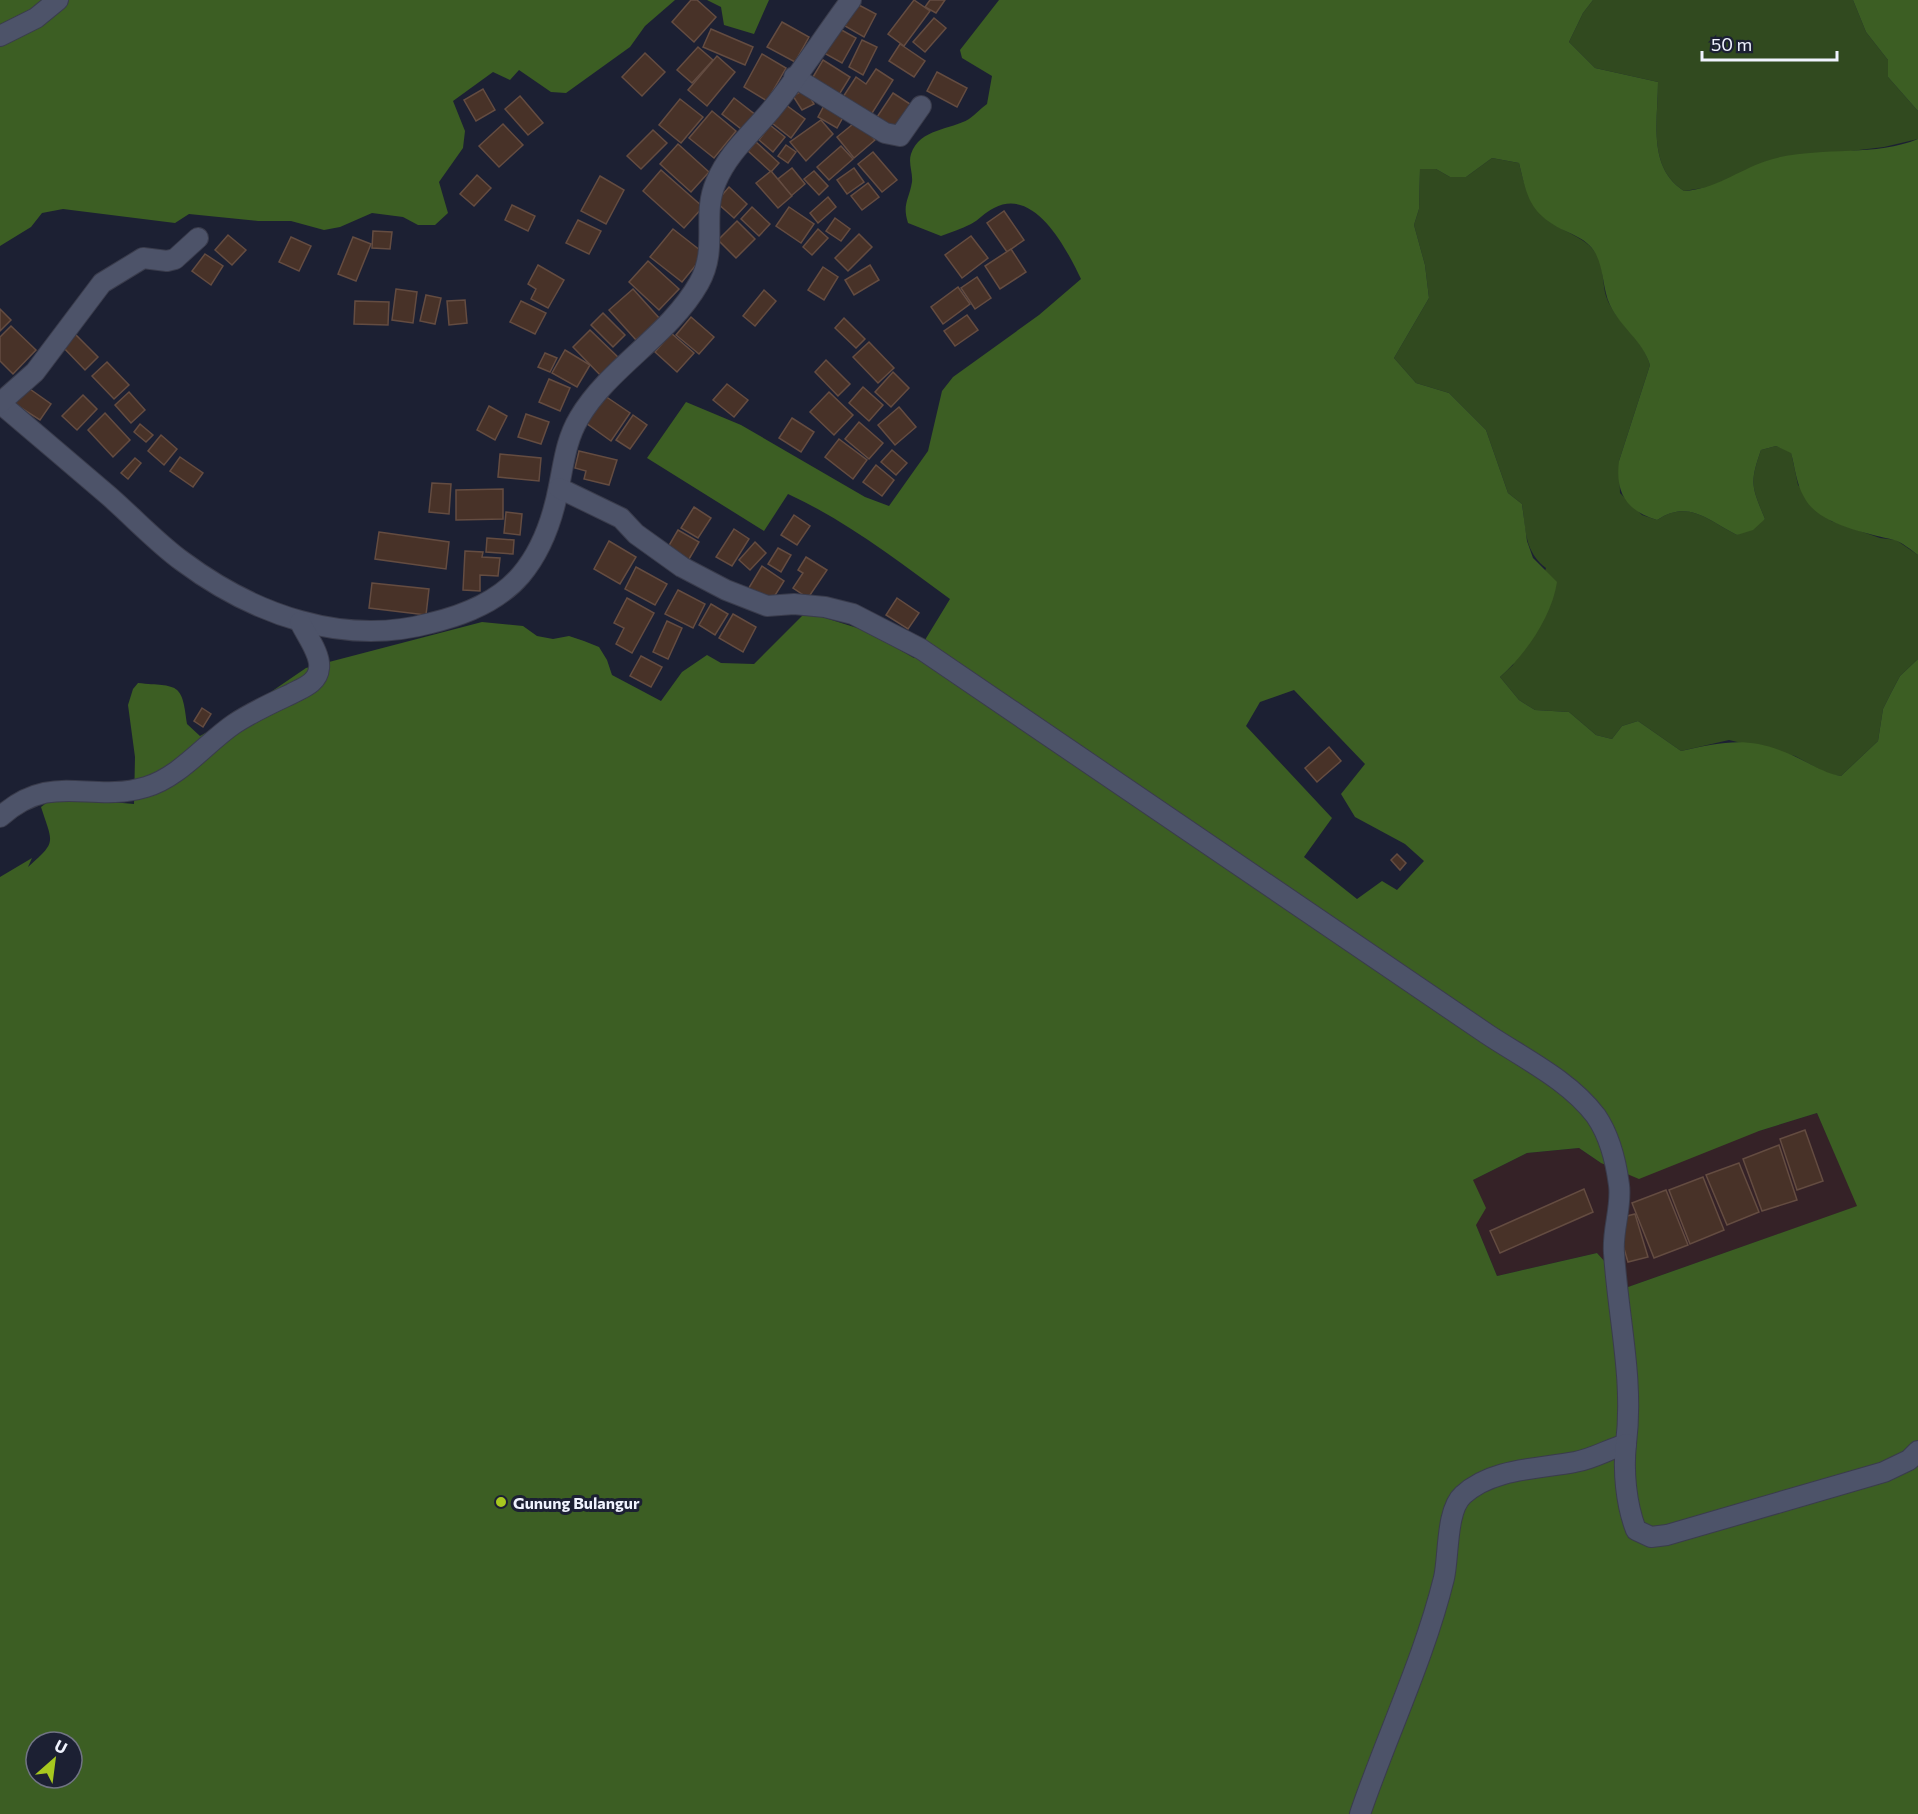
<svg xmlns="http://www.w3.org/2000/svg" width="1918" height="1814" font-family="Commissioner,sans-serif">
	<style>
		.industrial { fill: #352227 }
		.green { fill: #314a1f }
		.forest { fill: #3c5e23; fill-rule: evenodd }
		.building { fill: #483228; stroke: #644c41; stroke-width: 1.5 }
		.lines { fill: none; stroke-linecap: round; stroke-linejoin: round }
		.minor-casing { stroke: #3a3c4c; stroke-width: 22 }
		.minor { stroke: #4d5369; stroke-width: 20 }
		.poi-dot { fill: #a7c81f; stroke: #1c2033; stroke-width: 2 }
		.labels { text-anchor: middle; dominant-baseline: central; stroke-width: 6; stroke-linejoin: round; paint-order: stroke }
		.poi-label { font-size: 16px; font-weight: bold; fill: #f0f3fe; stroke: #1c2033; text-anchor: start }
	</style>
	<rect width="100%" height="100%" fill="#1c2033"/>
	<polygon class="industrial" points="1817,1113 1858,1206 1628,1287 1597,1253 1497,1276 1476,1225 1473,1180 1527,1153 1579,1148 1601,1163 1759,1131"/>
	<g class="green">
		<path d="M1593,0h260l13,32 22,28v17l30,34v28l-34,8 -117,14 -52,25 -31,5c-37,-23 -26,-71 -26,-109l-63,-14 -26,-26 14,-29z"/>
		<path d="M1492,158l27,5c8,34 14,51 47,68 11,6 22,11 29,21 9,11 7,31 11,44 9,27 37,42 44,69l-31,96 1,32 22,22 15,5c31,-21 51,0 80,15l28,-16c-13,-32 -16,-35 -4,-69l15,-4 15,6 7,33 33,36 49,17 16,2 22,15v104l-18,17 -9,17 -8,16 -5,32 -37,35 -13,-2 -33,-18 -66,-16 -48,11 -43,-30 -16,5 -10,13 -16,-4 -27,-23 -34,-2 -16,-10 -19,-23 13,-12 33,-97c-22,-17 -20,-38 -24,-64l-14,-11 -22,-63 -37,-37 -33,-10 -22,-25 35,-60 -4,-33 -11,-40 5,-16 1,-40h16l14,8h16z"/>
	</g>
	<g class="forest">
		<polygon points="0,0 675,0 645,26 630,47 566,93 551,92 519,70 510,80 493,72 453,101 465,131 463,148 439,182 448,213 435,225 418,225 403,217 372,213 340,227 324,230 291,221 258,221 189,214 175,223 63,209 42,213 31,227 0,246"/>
		<polygon points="707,0 769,0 754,34 724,25 721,7"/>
		<path d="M999,0h594l-10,13 -14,29 26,26 63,14c0,38 -11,86 26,109 32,-2 53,-20 82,-30 48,-16 107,-3 152,-22v416c-7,-5 -16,-13 -24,-15 -27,-7 -76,-15 -90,-43 -8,-14 -9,-30 -13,-44l-15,-7 -15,4c-12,34 -9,37 4,69l-12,11 -16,5c-29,-15 -49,-36 -80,-15 -31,-9 -42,-28 -38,-59l31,-96c-7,-24 -29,-37 -40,-60 -9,-19 -5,-45 -21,-60 -7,-7 -19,-12 -28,-16 -32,-17 -34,-33 -42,-66l-27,-5 -26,19h-16l-14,-8h-16l-1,40 -5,16 11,40 4,33 -35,60 22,25 33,10 37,37 22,63 14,11 5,37 6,17 24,24c-5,34 -31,72 -57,95l19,23 16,10 34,2 27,23 16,4 10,-13 16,-5 43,30c45,-10 70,-15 113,5 16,7 29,17 47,20l37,-35 5,-32 8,-16 9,-17 18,-17v1155h-1918v-937l32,-19 -4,9c29,-26 25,-23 13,-60l13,-10 80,7 1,-47 -7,-52 5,-16 5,-6c40,4 44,-2 49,41l13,12 37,-21 69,-47 176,-46 41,4 14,10 16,3 16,-3 15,5 15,6 8,13 5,15 49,26 21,-29 25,-17 14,8 33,1 52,-52 61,19 47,27 36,-59c-52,-38 -103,-78 -162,-105l-24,37 -117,-73 39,-56 55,23 124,72 24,9 39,-55 14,-60 11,-14 86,-62 42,-36c-14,-29 -46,-93 -87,-71 -9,4 -15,12 -23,16 -10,5 -20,8 -30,12l-33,-13c-6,-19 1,-23 4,-41 1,-9 -4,-19 -1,-28 9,-26 40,-24 58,-35 6,-4 12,-11 18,-15l5,-28 -30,-18 -2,-8zM1294,690l71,74 -24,30 14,23 50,27 19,17 -27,29 -15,-9 -25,18 -53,-42 28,-39 -86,-92 14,-24zM1817,1113l40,93 -229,81 -31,-34 -100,23 -21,-51 10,-17 -13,-28 54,-27 52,-5 22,15 38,16 120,-48zM36,1742h36v36h-36z"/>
		<polygon points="1853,0 1918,0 1918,111 1888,77 1888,60 1866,32"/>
	</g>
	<g class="building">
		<polygon points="691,0 697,0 716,17 694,42 672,22"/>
		<polygon points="914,0 930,11 904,46 888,34"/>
		<polygon points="930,0 945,0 936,13 925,7"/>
		<polygon points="857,4 876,14 864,37 845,26"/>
		<polygon points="934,18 946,28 925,52 913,42"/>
		<polygon points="782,22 809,37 795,62 767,47"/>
		<polygon points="838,28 856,38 842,63 824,53"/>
		<polygon points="711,29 753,47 745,65 703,47"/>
		<polygon points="862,40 877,47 863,75 849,67"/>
		<polygon points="900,44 925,61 914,77 889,61"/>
		<polygon points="698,47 713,60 692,83 677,70"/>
		<polygon points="645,53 665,72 642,96 622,77"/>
		<polygon points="762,54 786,68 767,101 744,87"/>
		<polygon points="717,56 735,72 707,106 688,90"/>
		<polygon points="823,60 850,77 837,98 810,82"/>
		<polygon points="876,69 893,80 869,118 841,100 856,77 866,84"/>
		<polygon points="937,72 967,88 957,107 927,91"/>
		<polygon points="483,89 495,110 476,121 464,100"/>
		<polygon points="805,89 814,104 802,110 793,96"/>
		<polygon points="893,93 913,106 896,130 877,117"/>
		<polygon points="520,96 543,123 528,135 505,109"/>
		<polygon points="734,98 757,116 745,132 722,114"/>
		<polygon points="680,99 703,117 681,143 659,125"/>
		<polygon points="827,100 846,112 837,128 818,117"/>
		<polygon points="786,105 805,119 791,138 772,123"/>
		<polygon points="712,111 736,131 714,158 689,138"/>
		<polygon points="821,120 833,134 806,161 790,142"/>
		<polygon points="858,120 875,140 854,158 837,137"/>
		<polygon points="503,124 523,145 499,167 479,146"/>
		<polygon points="770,125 785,137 773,152 759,140"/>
		<polygon points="653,130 667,143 641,169 627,156"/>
		<polygon points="756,142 779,163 771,172 748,151"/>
		<polygon points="678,144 709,172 691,192 660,164"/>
		<polygon points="786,145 796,152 788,163 778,156"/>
		<polygon points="841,146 853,159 829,180 817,167"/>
		<polygon points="873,152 897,180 882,192 858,164"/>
		<polygon points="792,168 805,184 791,196 778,179"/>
		<polygon points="854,168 864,182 847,194 837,180"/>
		<polygon points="661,170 703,207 684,228 643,191"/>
		<polygon points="771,171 792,196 778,208 756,183"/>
		<polygon points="814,171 828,186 819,195 804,179"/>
		<polygon points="477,175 491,188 474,206 460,194"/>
		<polygon points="600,176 624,190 606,224 581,211"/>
		<polygon points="868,183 879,197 862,210 851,196"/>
		<polygon points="729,187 747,204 734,218 716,202"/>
		<polygon points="828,197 836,207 818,223 810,213"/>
		<polygon points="512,205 535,216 528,231 505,220"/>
		<polygon points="752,207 770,224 759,236 741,219"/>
		<polygon points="789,207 814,224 801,243 776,226"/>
		<polygon points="1004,211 1024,240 1007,252 987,223"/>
		<polygon points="835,218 850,229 841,241 826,231"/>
		<polygon points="578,220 601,231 589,254 566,243"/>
		<polygon points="737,221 755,239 736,258 718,240"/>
		<polygon points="673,229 705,254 682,282 650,257"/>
		<polygon points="818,229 828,238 812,255 803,247"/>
		<polygon points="373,231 392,232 390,249 372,248"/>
		<polygon points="859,234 872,247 848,271 835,258"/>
		<polygon points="228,235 246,250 232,265 215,250"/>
		<polygon points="971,236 988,258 962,278 945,255"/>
		<polygon points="291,237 311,246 299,271 279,262"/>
		<polygon points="353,237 371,244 356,281 338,274"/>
		<polygon points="1011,249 1026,272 1000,289 985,266"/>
		<polygon points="205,254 223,266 211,285 192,271"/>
		<polygon points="648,261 679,289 659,310 629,282"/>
		<polygon points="538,265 564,280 548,308 531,299 536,289 528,284"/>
		<polygon points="870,265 879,280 854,295 845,280"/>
		<polygon points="823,267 838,277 824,300 808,290"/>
		<polygon points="977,277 991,298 975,309 961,288"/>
		<polygon points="958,287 970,304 943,324 931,307"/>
		<polygon points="396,289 417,292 413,323 392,320"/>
		<polygon points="633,289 660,319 636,340 609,310"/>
		<polygon points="764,290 776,301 755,326 743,316"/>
		<polygon points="426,295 441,298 435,324 420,321"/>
		<polygon points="465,300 467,323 449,325 447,301"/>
		<polygon points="355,301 389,302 388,325 354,324"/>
		<polygon points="521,301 546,313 535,334 510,322"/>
		<polygon points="0,309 11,320 0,331"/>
		<polygon points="603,313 625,335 613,347 591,325"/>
		<polygon points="967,315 978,330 955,346 944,331"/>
		<polygon points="691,317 714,337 699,354 676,335"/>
		<polygon points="844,318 865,339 856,348 835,328"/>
		<polygon points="11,326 36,350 13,374 0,361 0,337"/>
		<polygon points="590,330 621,360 603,378 573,347"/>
		<polygon points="74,333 98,357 85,370 61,345"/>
		<polygon points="671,333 694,353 677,372 655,352"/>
		<polygon points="869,342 894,368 878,383 853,357"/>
		<polygon points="565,350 590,365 577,387 552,373"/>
		<polygon points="545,353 557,358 550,372 538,367"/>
		<polygon points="826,360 850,384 838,396 815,372"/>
		<polygon points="107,362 129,385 114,399 92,376"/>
		<polygon points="893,372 909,388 891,407 875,392"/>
		<polygon points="549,379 570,388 560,411 539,402"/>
		<polygon points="727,384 748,400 734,417 713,400"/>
		<polygon points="27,387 51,404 40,420 15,404"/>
		<polygon points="863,387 883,405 869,421 849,403"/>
		<polygon points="129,392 145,410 131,423 115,405"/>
		<polygon points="829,392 853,415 834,435 810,412"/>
		<polygon points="83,395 97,409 77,430 62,416"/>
		<polygon points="605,396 630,413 611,441 586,423"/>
		<polygon points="489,406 507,416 495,440 477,430"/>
		<polygon points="899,407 916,427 895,445 878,425"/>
		<polygon points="105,413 130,440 113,457 88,430"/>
		<polygon points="526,414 549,422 541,444 518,437"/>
		<polygon points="633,415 647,425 630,449 616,440"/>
		<polygon points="792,418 814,432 801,452 779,438"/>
		<polygon points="859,422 883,443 869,459 845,439"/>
		<polygon points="140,424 153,435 146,442 134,432"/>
		<polygon points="161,435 177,449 164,465 148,451"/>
		<polygon points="839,439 867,460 853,479 825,457"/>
		<polygon points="892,450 907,463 896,475 881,462"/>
		<polygon points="579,451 617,460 609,485 584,479 586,471 575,468"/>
		<polygon points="500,454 541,458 539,481 498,477"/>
		<polygon points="180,457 203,473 193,487 170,471"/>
		<polygon points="135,458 141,463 128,479 121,473"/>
		<polygon points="876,465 894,480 882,496 863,482"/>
		<polygon points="432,483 451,484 449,514 429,512"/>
		<polygon points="503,489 503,519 456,520 456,490"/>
		<polygon points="694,507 711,518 698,538 681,528"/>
		<polygon points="506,512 522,514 520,535 504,533"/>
		<polygon points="794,515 810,526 797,545 781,535"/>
		<polygon points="734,529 749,539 732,566 716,557"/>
		<polygon points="678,530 699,542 685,566 664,554"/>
		<polygon points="379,532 449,542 446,569 375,559"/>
		<polygon points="487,538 514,540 513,554 486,552"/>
		<polygon points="609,541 636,557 620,584 594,569"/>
		<polygon points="755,542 766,553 750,570 739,560"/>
		<polygon points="778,548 791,555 781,572 768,564"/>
		<polygon points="465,551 483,552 482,557 500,558 498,576 480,575 480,591 463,590"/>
		<polygon points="806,557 827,570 808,598 793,588 803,573 798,570"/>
		<polygon points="762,566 784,581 769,605 747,591"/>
		<polygon points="636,567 667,584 655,605 625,589"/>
		<polygon points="372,583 429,589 426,615 369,608"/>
		<polygon points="678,590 705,604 693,628 665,614"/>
		<polygon points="627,598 654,613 632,653 616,644 624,628 614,623"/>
		<polygon points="897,598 919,613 908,629 886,615"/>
		<polygon points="711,604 728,614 715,635 699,625"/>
		<polygon points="733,614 756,627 743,652 719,638"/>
		<polygon points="667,621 682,628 668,659 653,652"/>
		<polygon points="641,656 662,667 651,687 630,676"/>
		<polygon points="202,708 211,714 203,727 194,721"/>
		<polygon points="1329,747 1341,761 1317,782 1305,768"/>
		<polygon points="1397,854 1406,863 1400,870 1391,860"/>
		<polygon points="1805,1130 1823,1181 1797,1190 1780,1139"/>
		<polygon points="1779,1145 1797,1200 1762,1211 1743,1159"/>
		<polygon points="1739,1163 1759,1212 1727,1225 1706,1175"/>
		<polygon points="1703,1177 1724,1230 1690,1244 1669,1190"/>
		<polygon points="1584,1189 1593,1212 1500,1253 1490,1231"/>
		<polygon points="1666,1190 1688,1245 1654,1258 1632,1203"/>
		<polygon points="1635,1214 1648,1257 1628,1262 1615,1219"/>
	</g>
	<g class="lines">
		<defs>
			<g id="minor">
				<polyline points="0,36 36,18 58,0"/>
				<polyline points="794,77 885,133 900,136 921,106"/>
				<path d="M0,403c36,31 73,62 109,93 24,21 47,46 73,65 71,53 161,86 249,62 34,-8 67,-21 90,-48 21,-25 32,-57 38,-89 5,-24 7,-46 20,-68 30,-51 90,-82 120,-135 20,-35 2,-67 17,-101 12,-29 35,-48 55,-72 28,-34 53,-74 80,-110"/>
				<polyline points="0,403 35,372 102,283 143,258 167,261 175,259 198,238"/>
				<path d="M559,488l62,30 15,16 46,33 44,23 41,16 27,-2 31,3 28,7 68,35 566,385c36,24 82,46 109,82 13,19 20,46 23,69 3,22 -7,45 -5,68 4,64 20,126 12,191 -17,5 -33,15 -51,18 -36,7 -83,6 -112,33 -17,15 -14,61 -19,83 -20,81 -57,157 -84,236"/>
				<path d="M0,817c53,-47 89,-13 146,-30 34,-10 60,-44 88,-63 18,-12 38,-21 57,-30 11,-6 27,-11 28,-26 2,-14 -13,-33 -19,-46"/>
				<path d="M1626,1444c-3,27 0,60 10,86l15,7 16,-2 217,-63 25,-12 9,-9"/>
			</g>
		</defs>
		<use href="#minor" class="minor-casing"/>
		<use href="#minor" class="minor"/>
	</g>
	<circle class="poi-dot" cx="501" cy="1502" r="6"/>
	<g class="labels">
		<g class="poi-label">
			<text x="513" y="1502">Gunung Bulangur</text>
		</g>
	</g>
	<g transform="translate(54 1760) rotate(28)"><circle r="28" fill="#1c2033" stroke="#717484" stroke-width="1.5"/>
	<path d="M0-4.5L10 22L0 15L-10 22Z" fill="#a7c81f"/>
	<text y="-9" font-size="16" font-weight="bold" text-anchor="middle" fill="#f0f3fe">U</text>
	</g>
	<path d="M1702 51v9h135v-9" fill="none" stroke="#f0f3fe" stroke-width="3"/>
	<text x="1711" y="51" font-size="18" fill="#f0f3fe" stroke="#1c2033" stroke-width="4.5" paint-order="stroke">50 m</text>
</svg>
